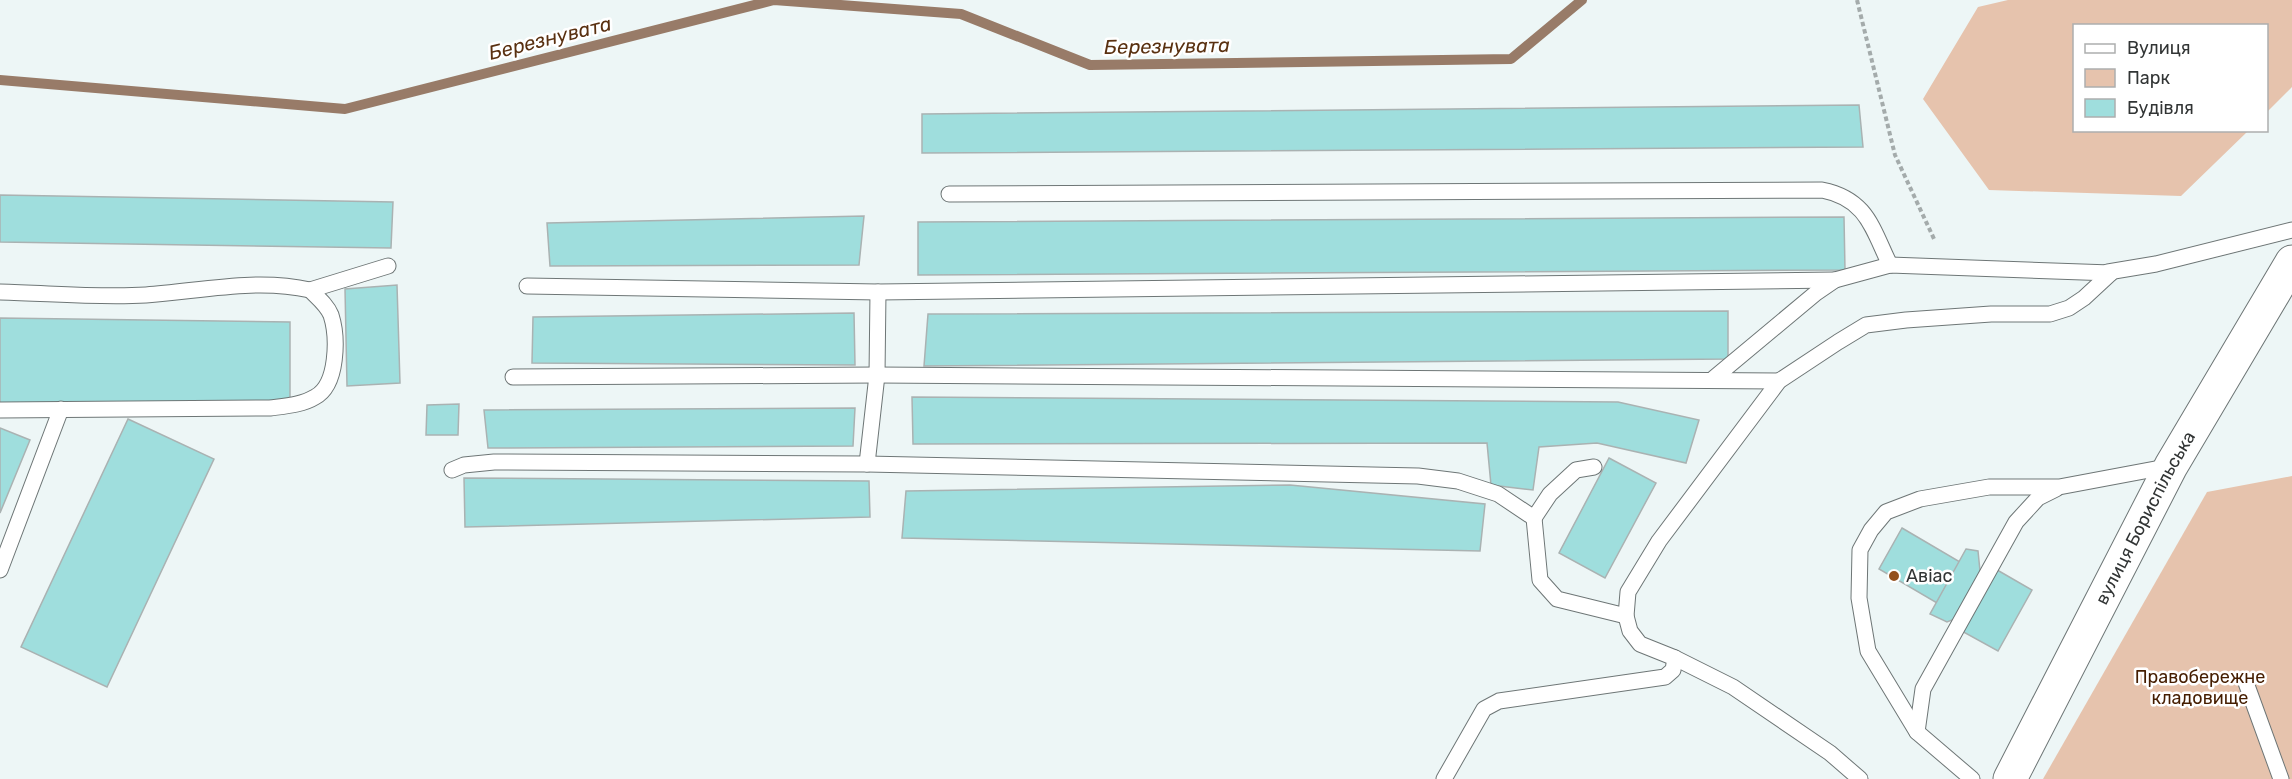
<svg xmlns="http://www.w3.org/2000/svg" width="2292" height="779" font-family="Rubik,sans-serif">
	<style>
		.green { fill: #e6c3ad }
		.lines { fill: none; stroke-linecap: round; stroke-linejoin: round }
		.stream { stroke: #987b68; stroke-width: 10 }
		.building { fill: #9fdedd; stroke: #aab2b2; stroke-width: 1.5 }
		.lane-casing { stroke: #6e7676; stroke-width: 17 }
		.secondary-casing { stroke: #6e7676; stroke-width: 35 }
		.path { stroke: #a4abab; stroke-width: 4; stroke-dasharray: 4.5 3; stroke-linecap: butt }
		.lane { stroke: #fff; stroke-width: 15 }
		.secondary { stroke: #fff; stroke-width: 33 }
		.poi-dot { fill: #93511e; stroke: #fff; stroke-width: 2 }
		.labels { text-anchor: middle; dominant-baseline: central; stroke-width: 5; stroke-linejoin: round; paint-order: stroke }
		.street-label { font-size: 18px; fill: #323535; stroke: #fff }
		.poi-label { font-size: 18px; fill: #323535; stroke: #fff; text-anchor: start }
		.park-label { font-size: 18px; fill: #451d00; stroke: #fff }
		.water-label { font-size: 20px; font-style: italic; fill: #593010; stroke: #fff }
	</style>
	<rect width="100%" height="100%" fill="#edf6f6"/>
	<g class="green">
		<polygon points="2008,0 2292,0 2292,87 2267,112 2266,26 2074,26 2074,130 2248,131 2181,196 1989,190 1923,99 1978,7"/>
		<polygon points="2292,476 2292,779 2043,779 2207,492"/>
	</g>
	<g class="lines">
		<polyline class="stream" points="0,80 345,109 774,0 961,14 1090,65 1511,59 1582,0"/>
	</g>
	<g class="building">
		<polygon points="1859,105 1863,147 922,153 922,114"/>
		<polygon points="0,195 393,202 391,248 0,242"/>
		<polygon points="864,216 859,265 550,266 547,223"/>
		<polygon points="1844,217 1845,270 918,275 918,222"/>
		<polygon points="397,285 400,383 347,386 345,289"/>
		<polygon points="1728,311 1728,359 924,366 928,314"/>
		<polygon points="854,313 855,365 532,363 533,317"/>
		<polygon points="0,318 290,322 290,403 0,403"/>
		<polygon points="912,397 1618,402 1699,420 1686,463 1597,443 1539,447 1533,490 1491,485 1487,443 913,444"/>
		<polygon points="459,404 458,435 426,435 427,405"/>
		<polygon points="855,408 853,446 488,448 484,410"/>
		<polygon points="128,419 214,459 107,687 21,647"/>
		<polygon points="0,428 30,440 0,513"/>
		<polygon points="1609,458 1656,483 1605,578 1559,553"/>
		<polygon points="464,478 869,481 870,517 465,527"/>
		<polygon points="1290,485 1485,504 1480,551 902,538 906,491"/>
		<polygon points="1902,528 1960,562 1937,603 1879,569"/>
		<polygon points="1966,549 1978,551 1981,581 1960,617 1947,622 1930,614"/>
		<polygon points="1992,567 2032,590 1998,651 1958,629"/>
	</g>
	<g class="lines">
		<defs>
			<g id="lane">
				<path d="M949,194l873,-4c45,9 50,38 68,75"/>
				<polyline points="527,286 878,292 1835,280"/>
				<path d="M0,292c48,1 98,6 146,3 55,-4 110,-17 164,-5"/>
				<polyline points="513,377 877,375 1779,381"/>
				<polyline points="1714,378 1816,293 1835,280 1890,265 2111,273"/>
				<path d="M0,410l270,-2c15,-2 32,-3 45,-11 23,-12 23,-60 16,-82 -4,-10 -13,-17 -21,-25l78,-24"/>
				<polyline points="867,464 877,375 878,292"/>
				<polyline points="452,470 464,465 494,462 867,464 1418,476 1458,481 1498,494 1534,518 1550,494 1576,470 1594,467"/>
				<polyline points="1534,518 1540,580 1557,599 1626,616"/>
				<polyline points="0,570 61,409"/>
				<polyline points="2245,680 2281,779"/>
				<polyline points="1917,732 1923,689 2016,522 2038,498 2056,489"/>
				<polyline points="1444,779 1484,709 1499,701 1665,677 1673,670 1675,658"/>
				<polyline points="1860,779 1830,753 1733,687 1675,658 1640,644 1630,631 1626,616 1628,592 1659,541 1779,381 1838,342 1866,325 1906,320 1991,314 2050,314 2069,308 2084,298 2111,273 2108,272 2156,264 2292,230"/>
				<polyline points="1972,779 1917,732 1868,651 1859,598 1860,550 1871,530 1886,512 1920,499 1989,487 2059,487 2171,466"/>
			</g>
			<g id="secondary">
				<path id="s1" d="M2010,779l161,-313 121,-204"/>
			</g>
		</defs>
		<use href="#lane" class="lane-casing"/>
		<use href="#secondary" class="secondary-casing"/>
		<polyline class="path" points="1857,0 1895,155 1935,241"/>
		<use href="#lane" class="lane"/>
		<use href="#secondary" class="secondary"/>
	</g>
	<circle class="poi-dot" cx="1894" cy="576" r="6"/>
	<g class="labels">
		<g class="street-label">
			<text stroke="none"><textPath href="#s1" startOffset="294">вулиця Бориспільська</textPath></text>
		</g>
		<g class="poi-label">
			<text x="1906" y="576">Авіас</text>
		</g>
		<g class="park-label">
			<text x="2200" y="677">Правобережне<tspan x="2200" dy="21">кладовище</tspan></text>
		</g>
		<g class="water-label">
			<text transform="translate(550 38) rotate(-14)">Березнувата</text>
			<text transform="translate(1167 46) rotate(-1)">Березнувата</text>
		</g>
	</g>
	<rect x="2073" y="24" width="195" height="108" fill="#ffffff" stroke="#adaeae" stroke-width="1.5"/>
	<rect x="2085" y="44" width="30" height="9" fill="#ffffff" stroke="#adaeae" stroke-width="1.5"/>
	<text x="2127" y="54" font-size="18" fill="#323535">Вулиця</text>
	<rect x="2085" y="69" width="30" height="18" fill="#e6c3ad" stroke="#adaeae" stroke-width="1.5"/>
	<text x="2127" y="84" font-size="18" fill="#323535">Парк</text>
	<rect x="2085" y="99" width="30" height="18" fill="#9fdedd" stroke="#adaeae" stroke-width="1.5"/>
	<text x="2127" y="114" font-size="18" fill="#323535">Будівля</text>
</svg>
